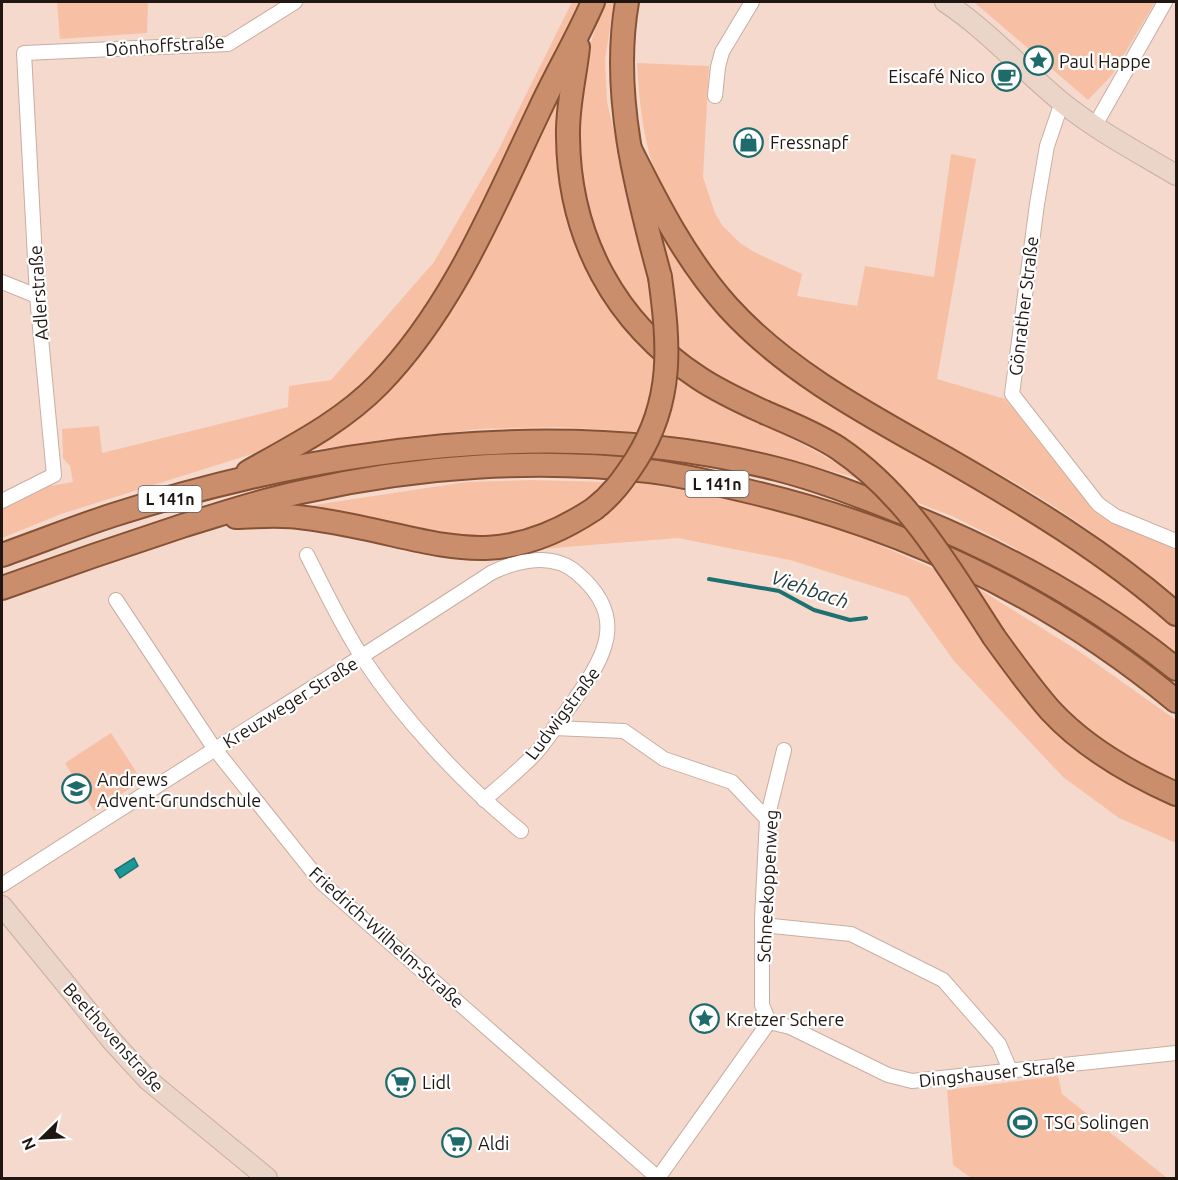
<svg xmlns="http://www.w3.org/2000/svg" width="1178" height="1180" font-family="Ubuntu,sans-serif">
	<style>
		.green { fill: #f7c0a5 }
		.water { fill: #1c9899; stroke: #1d7171; stroke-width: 1.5 }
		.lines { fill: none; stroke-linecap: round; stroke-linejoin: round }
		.stream { stroke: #1d7171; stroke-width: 4 }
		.minor-casing { stroke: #c8aea2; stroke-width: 16 }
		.secondary-casing { stroke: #c8aea2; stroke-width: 22 }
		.trunk-casing { stroke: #865235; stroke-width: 26 }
		.minor { stroke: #fff; stroke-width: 14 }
		.secondary { stroke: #ebd4c8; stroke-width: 20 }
		.trunk { stroke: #ca8e6c; stroke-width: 22 }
		.trunk-bridge-casing { stroke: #865235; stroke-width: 26; stroke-linecap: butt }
		.trunk-bridge { stroke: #ca8e6c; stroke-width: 22 }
		.labels { text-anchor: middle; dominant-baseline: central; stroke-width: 4.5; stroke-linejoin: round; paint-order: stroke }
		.shield { fill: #fff; stroke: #635d5a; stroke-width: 1.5 }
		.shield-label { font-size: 16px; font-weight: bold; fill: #201713 }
		.street-label { font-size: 18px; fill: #201713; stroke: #fff }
		.poi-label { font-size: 18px; fill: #201713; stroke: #fff; text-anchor: start }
		.water-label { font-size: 20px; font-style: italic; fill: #243e3d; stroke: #fff }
	</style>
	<rect width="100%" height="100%" fill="#f4d9cc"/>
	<g class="green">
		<polygon points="57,2 148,2 147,33 60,39"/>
		<polygon points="572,2 579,2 455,266 424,314 394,352 340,409 265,450 61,514 2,538 2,507 44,487 73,482 70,466 63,458 62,429 99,426 102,453 288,407 289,386 331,380 434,262 498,151"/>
		<polygon points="604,2 614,2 605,60 607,102 649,278 655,334 632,308 598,248 577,177 580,76"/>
		<polygon points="974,2 1155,2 1112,75 1088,100"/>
		<path d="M637,63l72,3 -6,111 12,36 7,12 18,18 14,9 48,22 -5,22 60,10 8,-40 69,11 17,-123 25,5 -39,220 68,20 91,108 80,40v50c-42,-34 -86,-68 -132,-97 -46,-29 -95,-52 -143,-79 -96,-56 -200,-128 -242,-237 -15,-39 -20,-80 -22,-121z"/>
		<polygon points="562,80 562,178 656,357 652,392 640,432 559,427 479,429 311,450 375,396"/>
		<polygon points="649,206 696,282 932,462 1080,550 1176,624 1176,653 1106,603 1006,543 952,516 915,502 894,481 773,408 680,357 673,297"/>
		<path d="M679,375c58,41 124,64 182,104l-96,-26 -101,-18 12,-42z"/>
		<polygon points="531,480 608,482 588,501 543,528 473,540 288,509 466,482"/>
		<path d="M636,482l97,17 112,31 94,41 46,72 151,144 40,18v38l-57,-25 -56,-41 -109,-116 -46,-64 -118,-37 -112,-22 -137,11c31,-14 72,-42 95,-67z"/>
		<path d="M971,584l109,68 96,68v67c-27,-17 -57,-31 -82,-50 -55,-39 -87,-98 -123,-153z"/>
		<polygon points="111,733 142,781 94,811 65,763"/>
		<polygon points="1058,1076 1062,1094 1167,1178 971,1178 953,1165 947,1090"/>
	</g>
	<polygon class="water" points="134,858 138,866 120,878 115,870"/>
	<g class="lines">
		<polyline class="stream" points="709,579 779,591 814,610 850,620 866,618"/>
		<defs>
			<g id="minor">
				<polyline points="715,96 718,67 722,52 752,2"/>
				<polyline points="1062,102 1047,146 1037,204 1012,394 1098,504 1115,516 1176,541"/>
				<polyline points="1094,127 1165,2"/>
				<polyline points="2,282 37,296"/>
				<polyline points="2,501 54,475 37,296 24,53 228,44 295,2"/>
				<path d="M307,555c18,35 35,72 57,105 40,60 100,125 157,171"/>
				<polyline points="116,600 214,748 321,882 658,1178"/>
				<polyline points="554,728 624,731 664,759 732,782 767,819"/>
				<path d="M2,885c162,-105 327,-206 489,-312 26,-13 62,-21 86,0 54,46 26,86 -6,132 -13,17 -24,37 -39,52 -15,15 -32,29 -48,43"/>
				<polyline points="762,925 851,934 943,980 999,1044 1010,1070"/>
				<polyline points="769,1022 762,1005 762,918 767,819 784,750"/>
				<polyline points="658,1178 769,1022 790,1027 888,1075 912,1081 1176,1053"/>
			</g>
			<g id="secondary">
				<path d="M945,2c44,29 78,69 119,102 35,28 74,48 112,71"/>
				<polyline points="2,906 113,1042 148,1080 267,1178"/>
			</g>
			<g id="trunk">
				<path d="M627,2c-16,91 9,187 33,275"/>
				<path d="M578,47c-3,30 -11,59 -10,90 1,101 47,186 131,241 21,14 43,24 65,34"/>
				<path d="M630,149c28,56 56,111 98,158 60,66 143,109 219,152 80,46 160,94 229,155"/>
				<path d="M248,472c46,-26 94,-50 131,-88 74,-76 115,-179 160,-273 17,-37 38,-72 54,-109"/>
				<path d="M236,517c16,0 31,-2 46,-1 16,0 33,3 50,6 106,18 161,54 262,-13"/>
				<path d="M2,555c37,-13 74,-28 111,-40 209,-67 449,-101 664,-46 43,11 83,27 124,43 99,39 193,91 275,157"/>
				<path d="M2,588c61,-22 122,-43 183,-63 40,-12 80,-26 121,-34 111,-25 230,-33 343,-20 33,4 66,12 98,20 160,37 303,106 429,210"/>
				<path d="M994,637c18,25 36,50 56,73 34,37 81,64 126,84"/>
			</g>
		</defs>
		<use href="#minor" class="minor-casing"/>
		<use href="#secondary" class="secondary-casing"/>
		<use href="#trunk" class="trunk-casing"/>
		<use href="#minor" class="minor"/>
		<use href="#secondary" class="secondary"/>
		<use href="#trunk" class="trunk"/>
		<defs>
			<g id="trunk-bridge">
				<path d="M764,412c25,11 51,21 74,36 70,47 111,120 156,189"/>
				<path d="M594,509c18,-14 29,-29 42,-49 38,-60 33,-116 24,-183"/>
			</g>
		</defs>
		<use href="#trunk-bridge" class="trunk-bridge-casing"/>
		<use href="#trunk-bridge" class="trunk-bridge"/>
	</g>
	<defs>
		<symbol id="sight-ring" viewBox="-11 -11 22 22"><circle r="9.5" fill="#fff" stroke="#1f6b6c" stroke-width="1.5"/><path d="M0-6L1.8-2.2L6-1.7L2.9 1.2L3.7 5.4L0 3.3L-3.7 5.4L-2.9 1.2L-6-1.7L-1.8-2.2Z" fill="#1f6b6c"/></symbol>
		<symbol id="cafe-ring" viewBox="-11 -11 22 22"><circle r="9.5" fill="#fff" stroke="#1f6b6c" stroke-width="1.5"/><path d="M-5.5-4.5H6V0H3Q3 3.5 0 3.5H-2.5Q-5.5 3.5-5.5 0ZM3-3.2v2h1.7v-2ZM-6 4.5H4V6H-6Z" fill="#1f6b6c"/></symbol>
		<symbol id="shop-ring" viewBox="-11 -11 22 22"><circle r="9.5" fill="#fff" stroke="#1f6b6c" stroke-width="1.5"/><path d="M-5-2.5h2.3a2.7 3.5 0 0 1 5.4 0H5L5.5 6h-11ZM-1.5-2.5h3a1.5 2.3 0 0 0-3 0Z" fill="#1f6b6c"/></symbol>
		<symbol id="school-ring" viewBox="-11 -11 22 22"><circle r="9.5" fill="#fff" stroke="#1f6b6c" stroke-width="1.5"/><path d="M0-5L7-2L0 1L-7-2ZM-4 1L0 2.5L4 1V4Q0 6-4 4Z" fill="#1f6b6c"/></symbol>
		<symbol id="supermarket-ring" viewBox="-11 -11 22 22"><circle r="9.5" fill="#fff" stroke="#1f6b6c" stroke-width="1.5"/><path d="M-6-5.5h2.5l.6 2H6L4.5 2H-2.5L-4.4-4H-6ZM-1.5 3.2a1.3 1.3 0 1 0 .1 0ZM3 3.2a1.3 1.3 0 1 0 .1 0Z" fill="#1f6b6c"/></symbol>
		<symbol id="stadium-ring" viewBox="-11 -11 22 22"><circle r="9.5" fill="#fff" stroke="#1f6b6c" stroke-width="1.5"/><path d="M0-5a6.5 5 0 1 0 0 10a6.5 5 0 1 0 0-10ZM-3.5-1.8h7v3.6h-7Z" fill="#1f6b6c"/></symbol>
	</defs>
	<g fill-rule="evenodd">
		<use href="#sight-ring" x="1022" y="44" width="33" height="33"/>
		<use href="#cafe-ring" x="990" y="60" width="33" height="33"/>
		<use href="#shop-ring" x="732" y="126" width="33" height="33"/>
		<use href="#school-ring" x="60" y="772" width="33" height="33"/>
		<use href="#sight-ring" x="688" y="1002" width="33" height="33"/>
		<use href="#supermarket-ring" x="384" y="1066" width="33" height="33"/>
		<use href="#stadium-ring" x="1006" y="1106" width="33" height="33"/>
		<use href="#supermarket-ring" x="440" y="1126" width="33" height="33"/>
	</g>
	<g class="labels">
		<g class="shield">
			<rect x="685.5" y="471" width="63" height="26" rx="4.5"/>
			<rect x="138.5" y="486" width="63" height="26" rx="4.5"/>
		</g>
		<g class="shield-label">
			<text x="717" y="484">L 141n</text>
			<text x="170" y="499">L 141n</text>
		</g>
		<g class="street-label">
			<text transform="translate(165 45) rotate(-4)">Dönhoffstraße</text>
			<text transform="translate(38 293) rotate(-94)">Adlerstraße</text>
			<text transform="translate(1023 306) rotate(-83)">Gönrather Straße</text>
			<text transform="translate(290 702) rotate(-32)">Kreuzweger Straße</text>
			<text transform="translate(562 713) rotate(-53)">Ludwigstraße</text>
			<text transform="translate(767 886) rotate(-87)">Schneekoppenweg</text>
			<text transform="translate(387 937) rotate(42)">Friedrich-Wilhelm-Straße</text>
			<text transform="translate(114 1037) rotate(48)">Beethovenstraße</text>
			<text transform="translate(997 1072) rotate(-6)">Dingshauser Straße</text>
		</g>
		<g class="poi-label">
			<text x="1059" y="61">Paul Happe</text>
			<text x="985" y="76" text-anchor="end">Eiscafé Nico</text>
			<text x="770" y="142">Fressnapf</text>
			<text x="97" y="779">Andrews<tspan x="97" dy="21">Advent-Grundschule</tspan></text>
			<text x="726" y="1019">Kretzer Schere</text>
			<text x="422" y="1082">Lidl</text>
			<text x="1044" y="1122">TSG Solingen</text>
			<text x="478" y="1143">Aldi</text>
		</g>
		<g class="water-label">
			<text transform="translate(810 589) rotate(19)">Viehbach</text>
		</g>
	</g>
	<rect width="1178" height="1180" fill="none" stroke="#201713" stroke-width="6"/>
	<g transform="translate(42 1138) rotate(246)" stroke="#ffffff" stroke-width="4.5" paint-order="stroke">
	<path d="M0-4.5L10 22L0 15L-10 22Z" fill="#201713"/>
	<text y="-9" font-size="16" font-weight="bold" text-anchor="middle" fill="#201713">N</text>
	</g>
</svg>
